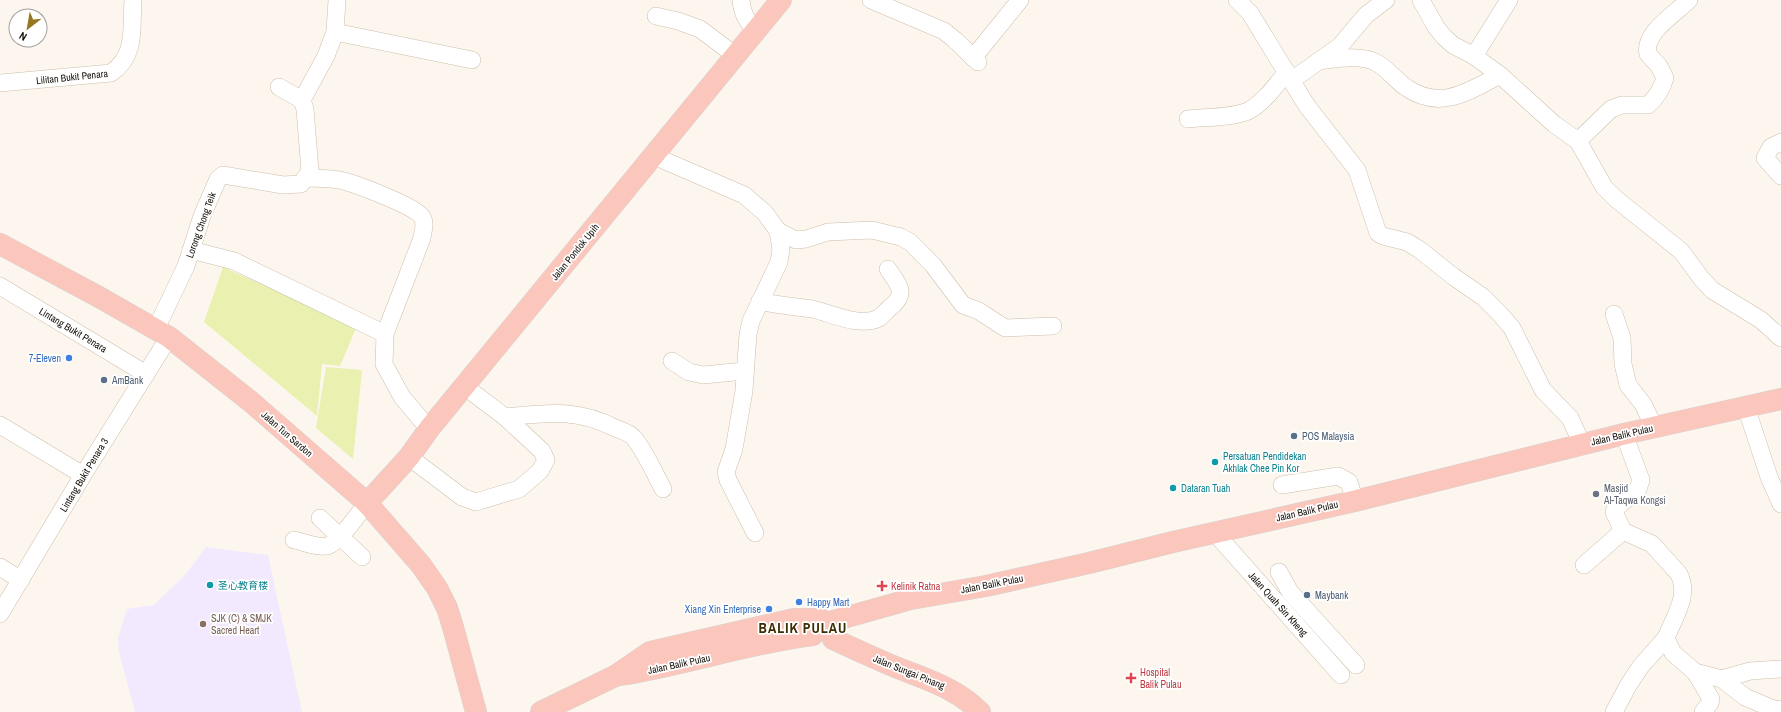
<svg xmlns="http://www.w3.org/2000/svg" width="1781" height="712" font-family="'Archivo Narrow','Noto Sans SC',sans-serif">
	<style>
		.education { fill: #f2e9fe }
		.green { fill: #eaf0b0 }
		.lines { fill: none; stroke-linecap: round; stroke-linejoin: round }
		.minor-casing { stroke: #cdbeaa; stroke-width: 18 }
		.major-casing { stroke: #d5d4d3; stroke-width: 22 }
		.minor { stroke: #fff; stroke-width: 17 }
		.major { stroke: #fbc7bc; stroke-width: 21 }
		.shop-dot { fill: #3f7fe0; stroke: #fff; stroke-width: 1.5 }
		.service-dot { fill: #5c6f8a; stroke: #fff; stroke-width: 1.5 }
		.culture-dot { fill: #0f9aa8; stroke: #fff; stroke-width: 1.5 }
		.worship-dot { fill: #6b7280; stroke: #fff; stroke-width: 1.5 }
		.health-dot { fill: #e0444e; stroke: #fff; stroke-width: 1.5 }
		.education-dot { fill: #8d6e63; stroke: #fff; stroke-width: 1.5 }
		.labels { text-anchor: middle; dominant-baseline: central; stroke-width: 3.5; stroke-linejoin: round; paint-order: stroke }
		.street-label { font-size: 10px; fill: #150f09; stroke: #fff }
		.shop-label { font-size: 10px; fill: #366cbe; stroke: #fff; text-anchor: end }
		.service-label { font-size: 10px; fill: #4e5e75; stroke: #fff; text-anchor: start }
		.culture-label { font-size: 10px; fill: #0d838f; stroke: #fff; text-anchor: start }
		.worship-label { font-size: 10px; fill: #5b616d; stroke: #fff; text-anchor: start }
		.health-label { font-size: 10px; fill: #be3a42; stroke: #fff; text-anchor: start }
		.education-label { font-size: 10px; fill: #785e54; stroke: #fff; text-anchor: start }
		.district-label { font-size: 14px; font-weight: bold; letter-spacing: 1px; fill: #3c2d03; stroke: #fff }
	</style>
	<rect width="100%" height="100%" fill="#fdf6ee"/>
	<polygon class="education" points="206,547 268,555 302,712 135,712 119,652 118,638 127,609 154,605 185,575"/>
	<g class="green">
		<polygon points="223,267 356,328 340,366 322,364 317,416 204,322"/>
		<polygon points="326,367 362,370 353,459 316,428"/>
	</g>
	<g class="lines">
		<defs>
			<g id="minor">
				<path d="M741,0c1,13 6,21 14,31"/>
				<polyline points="871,0 944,31 955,40 978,62"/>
				<polyline points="1237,0 1250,13 1307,106 1357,170 1378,233 1383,236 1407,242 1420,250 1454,277 1483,297 1500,314 1512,328 1543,390 1570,418 1582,444"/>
				<polyline points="1421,0 1436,27 1444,37 1453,45 1474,56 1500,75 1554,124 1578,141 1604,187 1616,199 1681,251 1701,278 1712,290 1761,320 1781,338"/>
				<polyline points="656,16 678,21 700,29 736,56"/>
				<polyline points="335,32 472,60"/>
				<polyline points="1474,56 1509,0"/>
				<polyline points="973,58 1020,0"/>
				<path d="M1319,61c17,-2 42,-7 58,2 11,6 19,18 30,25 34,23 62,3 93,-13"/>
				<polyline points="1292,80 1340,46 1366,15 1386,0"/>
				<path d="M0,83l111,-10c26,-18 20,-45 22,-73"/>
				<polyline points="279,87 302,100"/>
				<path d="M1188,119c17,-2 47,-1 62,-9 15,-9 26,-25 37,-38"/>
				<path d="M1578,141l33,-32 11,-4h26c8,-7 14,-16 17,-27l-6,-12 -11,-12c-5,-21 27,-40 41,-54"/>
				<polyline points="1781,142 1771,147 1765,158 1781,176"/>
				<polyline points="654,156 744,195 765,213 778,231 781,249 779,262 751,321 748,334 744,391 734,449 726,472 728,480 755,533"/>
				<path d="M305,178c13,0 26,0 39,3 14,4 71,25 78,36 4,6 1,14 0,21l-37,96 -1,30 18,33 27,32"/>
				<polyline points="778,231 796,240 806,239 828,232 872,230 901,237 910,242 933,265 963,305 979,311 1005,328 1053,326"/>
				<polyline points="191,250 234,261 385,334"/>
				<polyline points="0,286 146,374"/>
				<path d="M760,301c18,5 35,5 52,8 19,4 48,19 67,9 4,-3 9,-9 13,-12 16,-14 5,-23 -4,-37"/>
				<polyline points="1614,314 1622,338 1623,364 1628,385 1643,404 1654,427"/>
				<polyline points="156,329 186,266 202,216 218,179 223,175 283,185 301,184 310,171 305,109 302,100 326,56 335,32 337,0"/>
				<polyline points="672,361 689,372 703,375 745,371"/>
				<polyline points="1746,407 1769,477 1781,504"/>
				<path d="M505,417c41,-4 72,-9 110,11 6,2 15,5 19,10 12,15 20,34 29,51"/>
				<polyline points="0,425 83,475"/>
				<path d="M1624,434l17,46 -3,9 -23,20 -1,3 9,19 29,13 27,30c11,22 -5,43 -13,64l7,15 22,19 27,7 23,18 26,11 10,2"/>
				<polyline points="409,457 462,497 476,502 519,489 540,471 546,460 542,451 505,417 464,386"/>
				<polyline points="1282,485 1338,476 1349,482 1355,501"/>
				<polyline points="320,518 362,557"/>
				<polyline points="1215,533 1341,675"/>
				<path d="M294,540c10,2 23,8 33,6 12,-3 32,-33 40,-43"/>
				<polyline points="1584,565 1623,531"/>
				<polyline points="0,567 21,580"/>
				<polyline points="1279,572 1290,592 1356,665"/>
				<polyline points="0,614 83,475 169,337"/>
				<polyline points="1695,672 1711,699 1710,703 1703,712"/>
				<polyline points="1722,679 1750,671 1781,669"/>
				<polyline points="1614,712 1629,684 1641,666 1666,638"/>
			</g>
			<g id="major">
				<polyline points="0,244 99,297 169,337 250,401 367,503 421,565 437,588 447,608 453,627 476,712"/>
				<polyline points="367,503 409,457 429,429 781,0"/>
				<polyline points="833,621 911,599 986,586 1089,563 1173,542 1355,501 1624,434 1781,399"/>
				<path d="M833,639c22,10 43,20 65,29 30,12 58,20 82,44"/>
				<path d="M620,675c65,-10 128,-32 193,-40"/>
				<polyline points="541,712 615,676 650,652 794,619 821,619"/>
			</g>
		</defs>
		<use href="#minor" class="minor-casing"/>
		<use href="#major" class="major-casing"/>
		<use href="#minor" class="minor"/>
		<use href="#major" class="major"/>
	</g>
	<g class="shop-dot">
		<circle cx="69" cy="358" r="4"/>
		<circle cx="799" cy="602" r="4"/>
		<circle cx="769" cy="609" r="4"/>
	</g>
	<g class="service-dot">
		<circle cx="104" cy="380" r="4"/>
		<circle cx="1294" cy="436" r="4"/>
		<circle cx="1307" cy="595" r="4"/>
	</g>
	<g class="culture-dot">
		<circle cx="1215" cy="462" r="4"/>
		<circle cx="1173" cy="488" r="4"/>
		<circle cx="210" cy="585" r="4"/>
	</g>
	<circle class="worship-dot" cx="1596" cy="494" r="4"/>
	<g class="health-dot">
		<path d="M880 580h4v4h4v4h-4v4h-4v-4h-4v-4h4z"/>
		<path d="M1129 672h4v4h4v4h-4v4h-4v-4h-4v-4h4z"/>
	</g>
	<circle class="education-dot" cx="203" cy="624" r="4"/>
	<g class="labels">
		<g class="street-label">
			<text transform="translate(72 77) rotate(-6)">Lilitan Bukit Penara</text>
			<text transform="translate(201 225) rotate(-70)">Lorong Chong Teik</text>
			<text transform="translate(575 252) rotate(-51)">Jalan Pondok Upih</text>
			<text transform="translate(73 330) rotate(31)">Lintang Bukit Penara</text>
			<text transform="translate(287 434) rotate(41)">Jalan Tun Sardon</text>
			<text transform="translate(1622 435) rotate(-13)">Jalan Balik Pulau</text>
			<text transform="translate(84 475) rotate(-59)">Lintang Bukit Penara 3</text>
			<text transform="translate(1307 511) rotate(-13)">Jalan Balik Pulau</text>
			<text transform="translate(992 584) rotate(-11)">Jalan Balik Pulau</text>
			<text transform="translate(1278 604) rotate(48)">Jalan Quah Sin Kheng</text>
			<text transform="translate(679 664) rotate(-12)">Jalan Balik Pulau</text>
			<text transform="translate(909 672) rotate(22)">Jalan Sungai Pinang</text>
		</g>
		<g class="shop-label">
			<text x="61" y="358">7-Eleven</text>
			<text x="807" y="602" text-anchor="start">Happy Mart</text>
			<text x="761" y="609">Xiang Xin Enterprise</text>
		</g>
		<g class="service-label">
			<text x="112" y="380">AmBank</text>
			<text x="1302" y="436">POS Malaysia</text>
			<text x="1315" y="595">Maybank</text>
		</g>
		<g class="culture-label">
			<text x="1223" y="456">Persatuan Pendidekan<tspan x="1223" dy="12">Akhlak Chee Pin Kor</tspan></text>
			<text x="1181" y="488">Dataran Tuah</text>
			<text x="218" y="585">圣心教育楼</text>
		</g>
		<g class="worship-label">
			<text x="1604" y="488">Masjid<tspan x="1604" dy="12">Al-Taqwa Kongsi</tspan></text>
		</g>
		<g class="health-label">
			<text x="891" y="586">Kelinik Ratna</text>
			<text x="1140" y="672">Hospital<tspan x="1140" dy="12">Balik Pulau</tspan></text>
		</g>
		<g class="education-label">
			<text x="211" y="618">SJK (C) &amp; SMJK<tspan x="211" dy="12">Sacred Heart</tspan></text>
		</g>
		<g class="district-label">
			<text x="803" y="628">BALIK PULAU</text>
		</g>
	</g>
	<g transform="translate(28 28) rotate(211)"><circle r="19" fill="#ffffff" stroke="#a19f9d"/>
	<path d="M0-3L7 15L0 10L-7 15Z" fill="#96761f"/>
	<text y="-6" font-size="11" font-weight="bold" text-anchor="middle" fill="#150f09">N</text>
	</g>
</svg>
